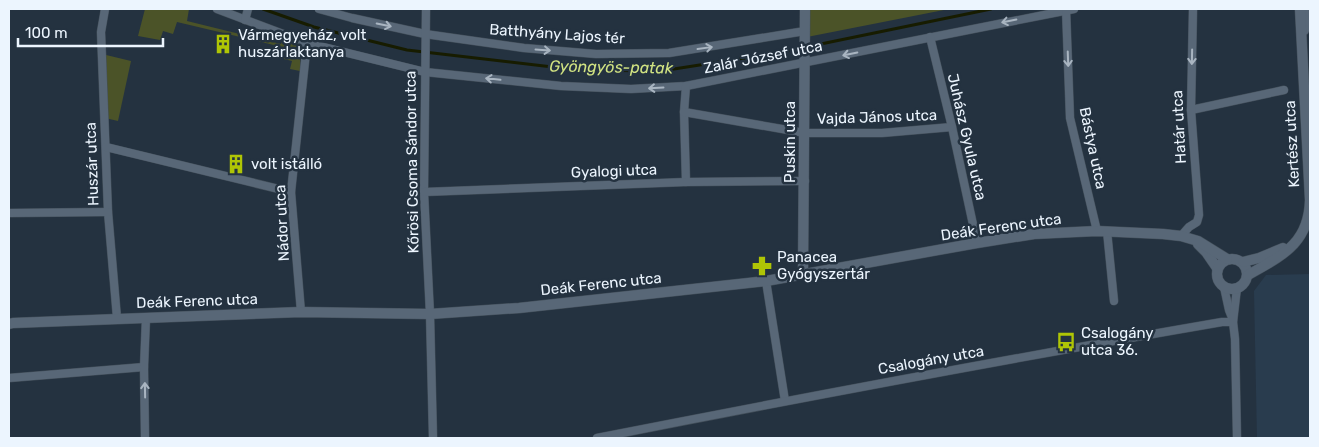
<svg xmlns="http://www.w3.org/2000/svg" width="1319" height="447" font-family="Rubik,sans-serif">
	<style>
		.built { fill: #293c4e }
		.green { fill: #4b5328 }
		.lines { fill: none; stroke-linecap: round; stroke-linejoin: round }
		.stream { stroke: #171c00; stroke-width: 3 }
		.minor-casing { stroke: #434f5a; stroke-width: 9 }
		.tertiary-casing { stroke: #434f5a; stroke-width: 11 }
		.minor { stroke: #586777; stroke-width: 8 }
		.tertiary { stroke: #586777; stroke-width: 10 }
		.oneway { stroke: #a9b5c1 }
		.labels { text-anchor: middle; dominant-baseline: central; stroke-width: 5; stroke-linejoin: round; paint-order: stroke }
		.street-label { font-size: 15px; fill: #ecf5fe; stroke: #243240 }
		.poi-label { font-size: 15px; fill: #ecf5fe; stroke: #243240; text-anchor: start }
		.water-label { font-size: 16px; font-style: italic; fill: #d1e382; stroke: #243240 }
	</style>
	<rect width="100%" height="100%" fill="#243240"/>
	<polygon class="built" points="1310,274 1310,438 1257,438 1254,291 1266,275"/>
	<g class="green">
		<path d="M145,9h44l-2,12 94,23 3,-7c17,9 17,16 16,34l-10,-2 2,-8 -8,-2 2,-11 -109,-26 -4,12 -10,-3 -3,9 -22,-4z"/>
		<polygon points="808,9 949,9 807,37"/>
		<polygon points="102,54 131,61 118,121 105,118"/>
	</g>
	<g class="lines">
		<polyline class="stream" points="263,9 314,27 407,50 578,70 661,71 777,53 991,9"/>
		<defs>
			<g id="minor">
				<polyline points="105,9 101,32 108,212 117,318"/>
				<polyline points="217,9 307,43 425,72 561,86 631,89 686,86 1074,9"/>
				<polyline points="319,9 352,18 425,34 524,48 596,54 669,53 805,31"/>
				<polyline points="426,9 424,192 430,314 433,438"/>
				<polyline points="1066,9 1070,118 1097,231"/>
				<polyline points="245,20 248,9"/>
				<polyline points="930,37 952,127 977,243"/>
				<polyline points="686,86 684,112 686,182"/>
				<polyline points="1191,110 1284,90"/>
				<polyline points="684,112 805,133 882,133 952,127"/>
				<polyline points="106,147 291,192"/>
				<polyline points="424,192 686,182 805,181"/>
				<polyline points="9,213 108,212"/>
				<polyline points="1107,231 1114,301"/>
				<polyline points="1181,236 1189,227 1197,222 1199,215 1191,110 1193,9"/>
				<polyline points="766,281 785,401"/>
				<polyline points="1224,287 1229,310 1233,320"/>
				<polyline points="301,312 291,192 307,43"/>
				<polyline points="9,378 144,367"/>
				<polyline points="145,438 144,367 146,318"/>
				<path d="M597,438c208,-41 416,-80 625,-116h11"/>
				<polyline points="1237,438 1235,339 1233,322 1237,288"/>
			</g>
			<g id="tertiary">
				<polyline points="1304,30 1310,11"/>
				<polyline points="1198,244 1206,252 1217,268"/>
				<circle cx="1232" cy="274" r="15"/>
				<polyline points="1243,262 1259,258 1283,248"/>
				<polyline points="803,274 805,9"/>
				<path d="M1248,275c33,-19 61,-31 62,-75l-10,-191"/>
				<polyline points="9,324 13,323 301,312 430,314 519,308 766,281 977,243 1034,234 1097,231 1163,234 1181,236 1198,241 1227,259"/>
			</g>
		</defs>
		<use href="#minor" class="minor-casing"/>
		<use href="#tertiary" class="tertiary-casing"/>
		<use href="#minor" class="minor"/>
		<use href="#tertiary" class="tertiary"/>
	</g>
	<defs><path id="oneway-shaft" d="M-6 0H5M1.5-3L5.5 0L1.5 3" fill="none" stroke-width="1.6" stroke-linecap="round" stroke-linejoin="round" transform="scale(1.25)"/></defs>
	<g class="oneway">
		<use href="#oneway-shaft" transform="translate(1009 21) rotate(169)"/>
		<use href="#oneway-shaft" transform="translate(384 25) rotate(12)"/>
		<use href="#oneway-shaft" transform="translate(705 48) rotate(-8)"/>
		<use href="#oneway-shaft" transform="translate(543 50) rotate(4)"/>
		<use href="#oneway-shaft" transform="translate(850 54) rotate(168)"/>
		<use href="#oneway-shaft" transform="translate(1192 57) rotate(91)"/>
		<use href="#oneway-shaft" transform="translate(1068 59) rotate(88)"/>
		<use href="#oneway-shaft" transform="translate(493 79) rotate(-174)"/>
		<use href="#oneway-shaft" transform="translate(656 88) rotate(177)"/>
		<use href="#oneway-shaft" transform="translate(145 390) rotate(-91)"/>
	</g>
	<defs>
		<symbol id="building-bare" viewBox="-9 -9 18 18"><path d="M-4-6H4V6H1V3H-1V6H-4ZM-2.5-4.3h1.7v1.8h-1.7ZM.8-4.3h1.7v1.8H.8ZM-2.5-1h1.7V.8h-1.7ZM.8-1h1.7V.8H.8Z" fill="#afc505" stroke="#243240" stroke-width="2.5" paint-order="stroke"/></symbol>
		<symbol id="pharmacy-bare" viewBox="-9 -9 18 18"><path d="M-2-6h4v4h4v4h-4v4h-4v-4h-4v-4h4Z" fill="#afc505" stroke="#243240" stroke-width="2.5" paint-order="stroke"/></symbol>
		<symbol id="bus-bare" viewBox="-9 -9 18 18"><path d="M-5-6H5V4H4V6H2V4H-2V6H-4V4H-5ZM-3.5-4V0h7V-4ZM-3.5 1.2v1.5H-2V1.2ZM2 1.2v1.5H3.5V1.2Z" fill="#afc505" stroke="#243240" stroke-width="2.5" paint-order="stroke"/></symbol>
	</defs>
	<g fill-rule="evenodd">
		<use href="#building-bare" x="209" y="30" width="28" height="28"/>
		<use href="#building-bare" x="222" y="150" width="28" height="28"/>
		<use href="#pharmacy-bare" x="748" y="252" width="28" height="28"/>
		<use href="#bus-bare" x="1052" y="328" width="28" height="28"/>
	</g>
	<g class="labels">
		<g class="street-label">
			<text transform="translate(557 34) rotate(4)">Batthyány Lajos tér</text>
			<text transform="translate(763 57) rotate(-11)">Zalár József utca</text>
			<text transform="translate(877 117) rotate(-2)">Vajda János utca</text>
			<text transform="translate(1179 127) rotate(-93)">Határ utca</text>
			<text transform="translate(967 137) rotate(77)">Juhász Gyula utca</text>
			<text transform="translate(790 142) rotate(-90)">Puskin utca</text>
			<text transform="translate(1292 144) rotate(-93)">Kertész utca</text>
			<text transform="translate(1093 148) rotate(78)">Bástya utca</text>
			<text transform="translate(412 162) rotate(-91)">Kőrösi Csoma Sándor utca</text>
			<text transform="translate(92 164) rotate(-92)">Huszár utca</text>
			<text transform="translate(614 171) rotate(-2)">Gyalogi utca</text>
			<text transform="translate(282 223) rotate(-93)">Nádor utca</text>
			<text transform="translate(1001 227) rotate(-8)">Deák Ferenc utca</text>
			<text transform="translate(601 284) rotate(-6)">Deák Ferenc utca</text>
			<text transform="translate(197 301) rotate(-2)">Deák Ferenc utca</text>
			<text transform="translate(931 360) rotate(-10)">Csalogány utca</text>
		</g>
		<g class="poi-label">
			<text x="238" y="35">Vármegyeház, volt<tspan x="238" dy="17">huszárlaktanya</tspan></text>
			<text x="251" y="164">volt istálló</text>
			<text x="777" y="257">Panacea<tspan x="777" dy="17">Gyógyszertár</tspan></text>
			<text x="1081" y="333">Csalogány<tspan x="1081" dy="17">utca 36.</tspan></text>
		</g>
		<g class="water-label">
			<text transform="translate(611 67) rotate(1)">Gyöngyös-patak</text>
		</g>
	</g>
	<rect width="1319" height="447" fill="none" stroke="#ecf5fe" stroke-width="20"/>
	<path d="M18 38v8h145v-8" fill="none" stroke="#ecf5fe" stroke-width="2.5"/>
	<text x="25" y="38" font-size="15" fill="#ecf5fe" stroke="#243240" stroke-width="4" paint-order="stroke">100 m</text>
</svg>
